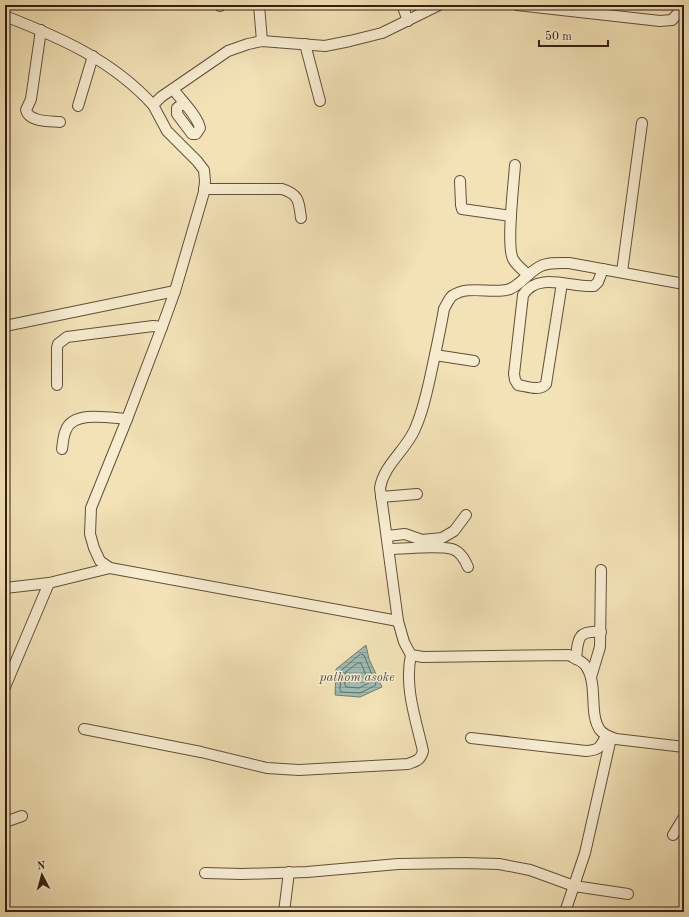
<svg xmlns="http://www.w3.org/2000/svg" width="689" height="917" font-family="'Old Standard TT',serif">
	<style>
		.water { fill: url(#water-rules); stroke: #727d74 }
		.lines { fill: none; stroke-linecap: round; stroke-linejoin: round }
		.shore { stroke: #676e64; stroke-width: 1 }
		.minor-casing { stroke: #624f3c; stroke-width: 12 }
		.minor { stroke: #f7ecd0; stroke-width: 10 }
		.labels { text-anchor: middle; dominant-baseline: central; stroke-width: 3; stroke-linejoin: round; paint-order: stroke }
		.water-label { font-size: 13px; font-style: italic; fill: #524e44; stroke: #f7ecd0 }
	</style>
	<defs>
		<pattern id="water-rules" width="6" height="5" patternUnits="userSpaceOnUse"><rect width="6" height="5" fill="#9cbdb4"/><path d="M0 2.5h6" fill="none" stroke="#87a29a"/></pattern>
	</defs>
	<rect width="100%" height="100%" fill="#f2e2b6"/>
	<filter id="stains"><feTurbulence type="fractalNoise" baseFrequency=".005" numOctaves="4"/><feColorMatrix values="0 0 0 0 .2 0 0 0 0 .09 0 0 0 0 .02 0 0 0 .5 -.17"/></filter>
	<radialGradient id="worn" r=".72"><stop offset=".6" stop-color="#630" stop-opacity="0"/><stop offset="1" stop-color="#630" stop-opacity=".3"/></radialGradient>
	<polygon class="water" points="366,645 369,659 382,687 360,697 335,695 336,669"/>
	<g class="lines">
		<g class="shore">
			<polygon points="361,654 364,655 376,685 360,693 341,692 340,690 341,671"/>
			<polygon points="358,663 361,663 369,683 359,688 346,687 345,685 345,673"/>
		</g>
		<defs>
			<g id="minor">
				<polyline points="220,5 220,6"/>
				<polyline points="259,5 262,41"/>
				<polyline points="403,5 404,10 408,21"/>
				<polyline points="517,5 660,21 672,20 678,13 682,5"/>
				<path d="M5,16c56,22 107,44 148,89l8,-8 67,-46 20,-7 14,-3 63,5 25,-5 32,-8 57,-28"/>
				<path d="M41,30l-10,69 -5,11c3,12 23,11 34,12"/>
				<polyline points="305,44 320,101"/>
				<path d="M173,89c8,11 24,26 27,39l-4,6h-4l-15,-20v-6l7,-5"/>
				<polyline points="153,105 167,131 197,161 204,170 205,181 204,192 175,291 162,327 127,419 91,508 90,534 94,548 100,561 110,568 398,621"/>
				<polyline points="78,106 93,56"/>
				<path d="M515,165c-1,17 -9,81 -2,94 3,6 10,11 15,16"/>
				<polyline points="460,181 461,205 462,209 511,216"/>
				<path d="M204,189h78c17,5 17,13 19,29"/>
				<polyline points="622,272 642,123"/>
				<path d="M562,283l-16,101c-6,8 -20,2 -28,1l-3,-5 -1,-6 9,-79c15,-24 48,-7 71,-9l4,-4 5,-13"/>
				<path d="M684,284l-115,-21c-9,0 -22,-1 -30,4 -11,6 -18,17 -29,22 -18,6 -41,-5 -58,7 -3,3 -6,9 -8,13 -4,23 -9,46 -14,69 -4,18 -8,36 -16,53 -10,21 -30,34 -34,57l18,133 6,21 7,13 12,2 146,-2c4,3 12,5 16,10 14,18 3,48 15,65 4,5 10,7 16,9l68,8"/>
				<polyline points="5,326 175,291"/>
				<polyline points="435,355 474,361"/>
				<polyline points="57,385 57,348 58,344 67,337 153,326 162,327"/>
				<path d="M62,449c1,-6 1,-13 4,-19 7,-20 45,-12 61,-11"/>
				<polyline points="381,497 417,494"/>
				<polyline points="387,536 405,534 422,540 442,538 454,531 466,515"/>
				<path d="M389,549c17,0 48,-4 63,0 8,2 13,11 16,18"/>
				<polyline points="5,588 49,583 110,568"/>
				<path d="M576,659c2,-20 1,-29 25,-27"/>
				<polyline points="591,677 600,647 601,570"/>
				<polyline points="5,687 49,583"/>
				<path d="M84,729l117,23 66,16 32,2 109,-6c8,-3 13,-4 15,-13 -7,-31 -19,-64 -12,-96"/>
				<path d="M471,738l115,13c13,-1 14,-3 20,-15"/>
				<polyline points="5,822 22,816"/>
				<polyline points="673,835 684,817"/>
				<polyline points="205,873 242,874 307,872 398,864 464,863 499,864 530,870 574,886 628,894"/>
				<polyline points="284,912 289,872"/>
				<polyline points="565,912 585,853 611,738"/>
			</g>
		</defs>
		<use href="#minor" class="minor-casing"/>
		<use href="#minor" class="minor"/>
	</g>
	<g class="labels">
		<g class="water-label">
			<text x="357" y="677">pathom asoke</text>
		</g>
	</g>
	<rect width="689" height="917" fill="none" stroke="#f2e2b6" stroke-width="20"/>
	<rect x="6" y="6" width="677" height="905" fill="none" stroke="#321e14" stroke-width="2"/>
	<rect x="10" y="10" width="669" height="897" fill="none" stroke="#321e14"/>
	<g transform="translate(42 875) rotate(354)" stroke="#f7ecd0" stroke-width="3" paint-order="stroke">
	<path d="M0-3L7 15L0 10L-7 15Z" fill="#321e14"/>
	<text y="-6" font-size="11" font-weight="bold" text-anchor="middle" fill="#321e14">N</text>
	</g>
	<path d="M539 40v6h69v-6" fill="none" stroke="#321e14" stroke-width="2"/>
	<text x="545" y="40" font-size="12" fill="#321e14" stroke="#f7ecd0" stroke-width="3" paint-order="stroke">50 m</text>
	<rect width="100%" height="100%" filter="url(#stains)"/>
	<rect width="100%" height="100%" fill="url(#worn)"/>
</svg>
